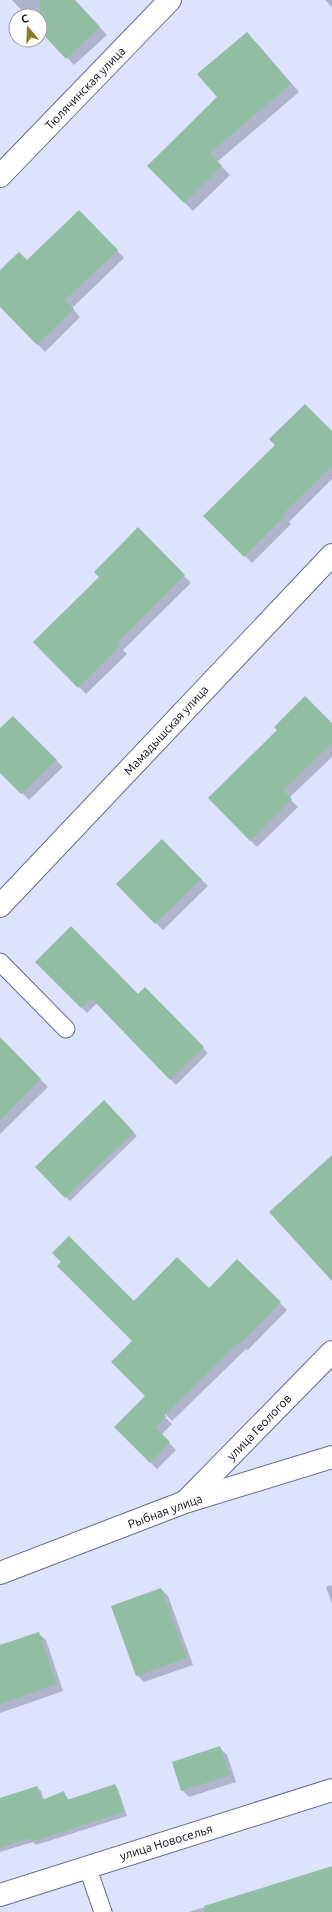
<svg xmlns="http://www.w3.org/2000/svg" width="332" height="1912" font-family="Ubuntu,sans-serif">
	<style>
		.shadow { fill: #0003 }
		.building { fill: #91bea3 }
		.lines { fill: none; stroke-linecap: round; stroke-linejoin: round }
		.lane-casing { stroke: #666b92; stroke-width: 19 }
		.street-casing { stroke: #666b92; stroke-width: 24 }
		.lane { stroke: #fff; stroke-width: 17 }
		.street { stroke: #fff; stroke-width: 22 }
		.labels { text-anchor: middle; dominant-baseline: central; stroke-width: 3.5; stroke-linejoin: round; paint-order: stroke }
		.street-label { font-size: 12px; fill: #090b19; stroke: #fff }
	</style>
	<rect width="100%" height="100%" fill="#dde2fd"/>
	<g class="shadow">
		<polygon points="12,0 74,0 107,35 74,65 40,29 40,16 27,16"/>
		<polygon points="325,0 332,0 332,7"/>
		<polygon points="255,41 299,92 217,162 230,175 193,211 148,166 218,97"/>
		<polygon points="79,211 124,258 72,308 80,317 45,352 0,305 0,272 27,261"/>
		<polygon points="332,432 332,479 289,522 291,524 252,563 205,516"/>
		<polygon points="138,529 191,583 123,650 127,654 86,694 34,642 100,577"/>
		<polygon points="13,717 63,767 29,800 0,771 0,730"/>
		<polygon points="332,725 332,757 289,798 298,807 257,847 209,798"/>
		<polygon points="162,840 208,886 163,930 117,884"/>
		<polygon points="36,962 138,995 145,988 208,1053 176,1085 97,1003 87,1013"/>
		<polygon points="0,1039 48,1087 0,1134"/>
		<polygon points="104,1102 137,1136 70,1201 37,1167"/>
		<polygon points="237,1261 287,1310 248,1350 246,1349 172,1421 163,1412 162,1414 172,1424 161,1435 176,1450 157,1469 116,1427 146,1396 133,1341 134,1303 209,1289"/>
		<polygon points="332,1585 332,1604 326,1587"/>
		<polygon points="161,1589 168,1596 193,1665 144,1682 137,1675"/>
		<polygon points="38,1633 46,1640 63,1691 0,1713 0,1646"/>
		<polygon points="220,1748 227,1755 236,1782 189,1797 182,1790"/>
		<polygon points="115,1785 118,1789 127,1816 36,1845 33,1842 0,1852 0,1799 37,1787 41,1791 44,1800 64,1793 69,1800"/>
		<polygon points="332,1867 332,1912 189,1912"/>
	</g>
	<g class="building">
		<polygon points="40,0 75,0 100,27 66,59 40,31"/>
		<polygon points="247,32 291,84 210,153 222,166 184,203 147,166 217,97 197,74"/>
		<polygon points="79,210 118,250 65,300 74,309 37,345 0,307 0,270 19,252 27,260"/>
		<polygon points="305,404 332,431 332,466 283,514 285,516 244,557 203,516 275,445 269,439"/>
		<polygon points="138,527 185,575 117,643 120,646 78,688 33,642 99,577 94,572"/>
		<polygon points="305,696 332,723 332,743 283,791 292,799 250,841 208,798 277,730 274,727"/>
		<polygon points="13,716 57,760 21,794 0,773 0,728"/>
		<polygon points="162,839 201,879 155,924 116,884"/>
		<polygon points="71,926 138,994 145,987 204,1047 170,1080 91,998 81,1008 35,962"/>
		<polygon points="0,1037 41,1079 0,1121"/>
		<polygon points="104,1100 134,1132 65,1198 35,1167"/>
		<polygon points="332,1155 332,1281 269,1212"/>
		<polygon points="69,1236 134,1301 177,1257 209,1288 237,1259 281,1302 240,1344 239,1342 165,1415 166,1417 155,1427 170,1442 150,1463 114,1427 145,1396 111,1362 132,1341 57,1266 61,1262 52,1253"/>
		<polygon points="161,1588 187,1658 136,1676 111,1606"/>
		<polygon points="39,1632 57,1684 0,1704 0,1645"/>
		<polygon points="220,1746 230,1775 181,1791 172,1762"/>
		<polygon points="115,1784 124,1812 31,1842 30,1838 0,1848 0,1798 37,1786 42,1800 64,1791 67,1800"/>
		<polygon points="332,1866 332,1912 205,1912 204,1906"/>
	</g>
	<g class="lines">
		<defs>
			<g id="lane">
				<polyline points="0,962 66,1029"/>
				<polyline points="87,1866 103,1912"/>
			</g>
			<g id="street">
				<polyline points="0,176 170,0"/>
				<polyline points="0,906 332,555"/>
				<polyline points="187,1500 332,1352"/>
				<polyline points="0,1573 185,1502 332,1457"/>
				<polyline points="0,1895 332,1790"/>
			</g>
		</defs>
		<use href="#lane" class="lane-casing"/>
		<use href="#street" class="street-casing"/>
		<use href="#lane" class="lane"/>
		<use href="#street" class="street"/>
	</g>
	<g class="labels">
		<g class="street-label">
			<text transform="translate(85 88) rotate(-46)">Тюлячинская улица</text>
			<text transform="translate(166 730) rotate(-47)">Мамадышская улица</text>
			<text transform="translate(259 1427) rotate(-46)">улица Геологов</text>
			<text transform="translate(165 1511) rotate(-20)">Рыбная улица</text>
			<text transform="translate(166 1842) rotate(-17)">улица Новоселья</text>
		</g>
	</g>
	<g transform="translate(28 28) rotate(341)"><circle r="19" fill="#ffffff" stroke="#9d9da3"/>
	<path d="M0-3L7 15L0 10L-7 15Z" fill="#8e7c22"/>
	<text y="-6" font-size="11" font-weight="bold" text-anchor="middle" fill="#090b19">С</text>
	</g>
</svg>
